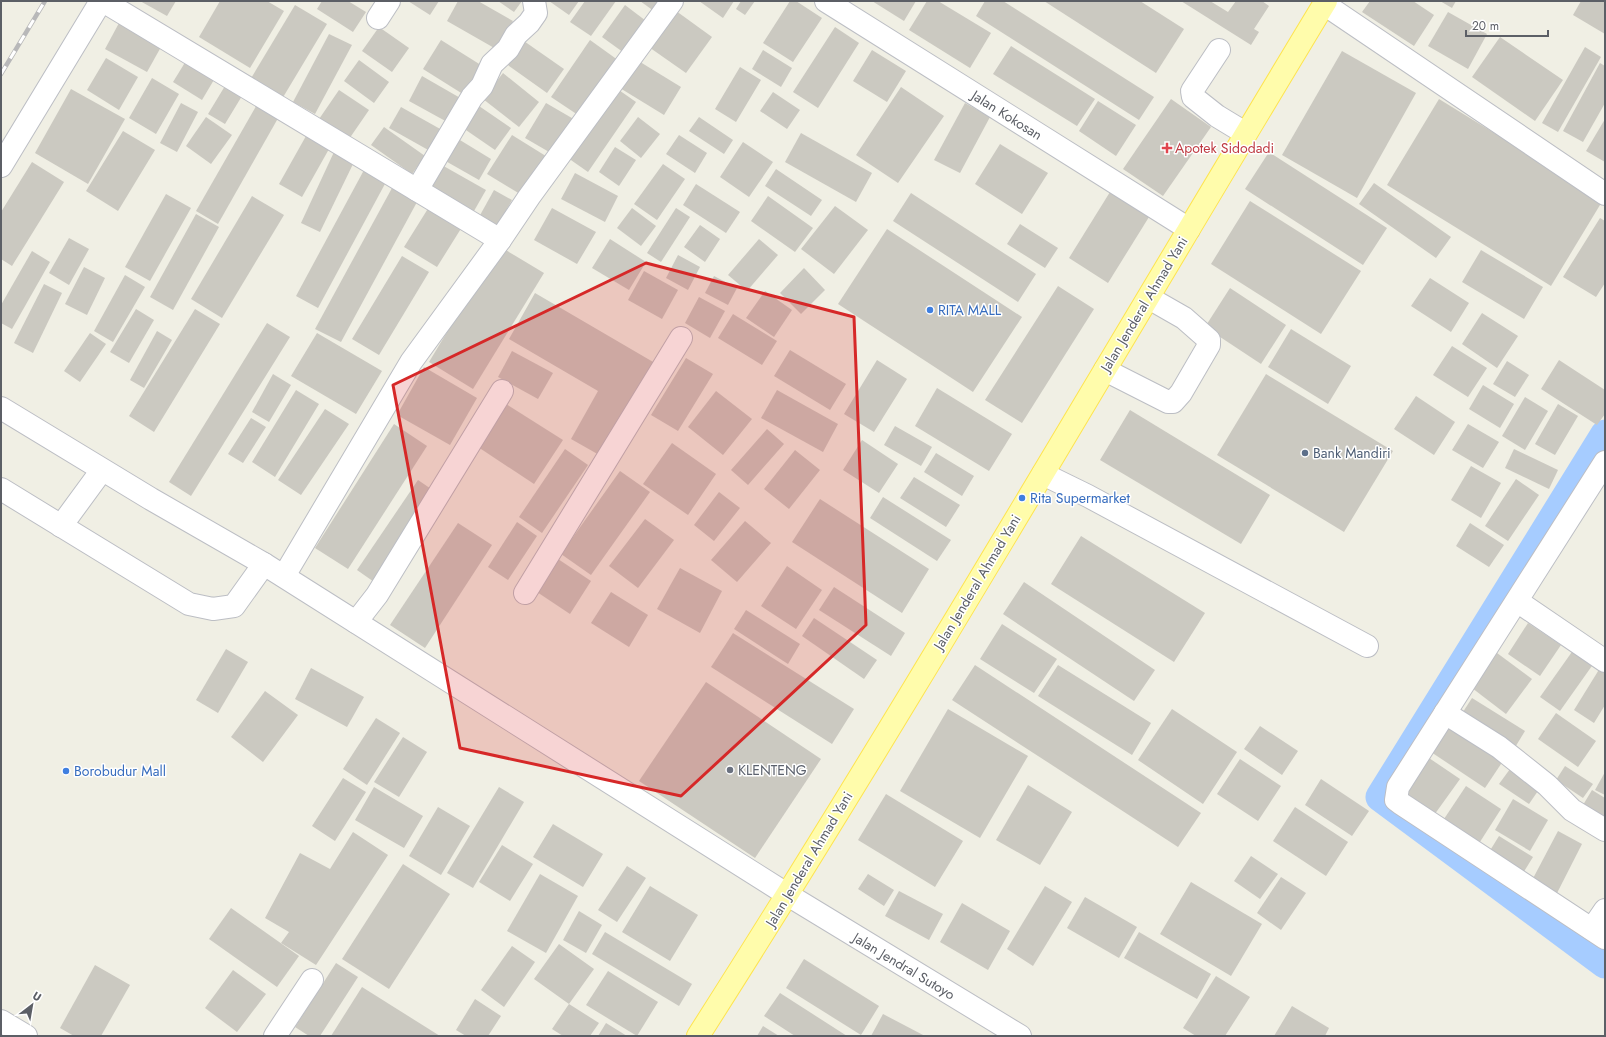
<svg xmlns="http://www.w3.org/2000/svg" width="1606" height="1037" font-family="Jost,sans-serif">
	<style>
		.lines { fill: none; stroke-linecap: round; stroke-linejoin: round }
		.canal { stroke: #a6ccff; stroke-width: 29 }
		.building { fill: #cbc9c1 }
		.minor-casing { stroke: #bcbec4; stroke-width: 24 }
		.major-casing { stroke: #fee44f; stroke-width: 24 }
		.minor { stroke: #fff; stroke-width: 22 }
		.major { stroke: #fffcab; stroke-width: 22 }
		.rail-casing { stroke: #b8b8b9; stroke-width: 4.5 }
		.rail { stroke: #fff; stroke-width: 3; stroke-dasharray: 9; stroke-linecap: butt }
		.marked { fill: #d62828; fill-opacity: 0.2; stroke: #d62828; stroke-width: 3; stroke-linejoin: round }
		.health-dot { fill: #e0444e; stroke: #fff; stroke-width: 1.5 }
		.shop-dot { fill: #3f7fe0; stroke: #fff; stroke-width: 1.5 }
		.service-dot { fill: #5c6f8a; stroke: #fff; stroke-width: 1.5 }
		.worship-dot { fill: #6b7280; stroke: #fff; stroke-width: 1.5 }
		.labels { text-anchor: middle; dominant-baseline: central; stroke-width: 3; stroke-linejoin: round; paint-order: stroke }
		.street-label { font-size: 14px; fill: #5c5f66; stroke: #fff }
		.health-label { font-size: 14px; fill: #be3a42; stroke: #fff; text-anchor: start }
		.shop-label { font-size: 14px; fill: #366cbe; stroke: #fff; text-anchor: start }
		.service-label { font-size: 14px; fill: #4e5e75; stroke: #fff; text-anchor: start }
		.worship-label { font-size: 14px; fill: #5b616d; stroke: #fff; text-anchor: start }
	</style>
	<rect width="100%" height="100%" fill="#f0efe4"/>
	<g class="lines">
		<polyline class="canal" points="1605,434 1380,797 1605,964"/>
	</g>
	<g class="building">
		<polygon points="140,1 176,1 167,16"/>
		<polygon points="220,1 267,1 284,11 250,68 199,37"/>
		<polygon points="322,1 348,1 366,12 353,32 317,9"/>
		<polygon points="408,1 439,1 430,15"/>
		<polygon points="458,1 478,1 513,21 496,49 447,21"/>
		<polygon points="498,1 522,1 514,12"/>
		<polygon points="549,1 579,1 569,15"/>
		<polygon points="585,1 616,1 591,36 570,22"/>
		<polygon points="640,1 667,1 658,14"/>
		<polygon points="699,1 734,1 723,18"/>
		<polygon points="741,1 755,1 745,15 736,9"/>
		<polygon points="790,1 796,1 822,18 793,62 763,43"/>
		<polygon points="872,1 916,1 904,21"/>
		<polygon points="927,1 938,1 991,33 970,68 909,30"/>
		<polygon points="985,1 1003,1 1154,97 1139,120 976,16"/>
		<polygon points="1044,1 1140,1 1184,29 1156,73"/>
		<polygon points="1181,1 1210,1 1228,12 1236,1 1262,1 1269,6 1254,29 1259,32 1251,45"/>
		<polygon points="1370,1 1413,1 1434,15 1414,46 1362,12"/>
		<polygon points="1440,1 1456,1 1452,8"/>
		<polygon points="1581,1 1605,1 1605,34 1573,15"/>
		<polygon points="295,5 327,24 282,99 250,80"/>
		<polygon points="625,5 650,24 627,55 602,37"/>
		<polygon points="672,8 712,37 686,73 646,45"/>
		<polygon points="1448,12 1487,34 1468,69 1428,46"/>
		<polygon points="119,23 161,47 147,72 105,49"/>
		<polygon points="379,27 409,48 392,72 362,51"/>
		<polygon points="835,27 859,43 818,108 793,92"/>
		<polygon points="329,34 352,45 315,114 293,102"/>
		<polygon points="1500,37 1563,80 1535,121 1472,77"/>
		<polygon points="521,39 564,69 547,93 505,63"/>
		<polygon points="441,40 484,67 466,96 423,69"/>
		<polygon points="590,40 622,63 584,119 551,97"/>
		<polygon points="1011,46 1095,99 1077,126 993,74"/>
		<polygon points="1585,47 1601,57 1558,132 1542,123"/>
		<polygon points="763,50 792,68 781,87 752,69"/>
		<polygon points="872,50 906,71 887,102 853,81"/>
		<polygon points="1342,51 1416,93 1357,198 1282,155"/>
		<polygon points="189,56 218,73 202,100 173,82"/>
		<polygon points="632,57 681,87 664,115 615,85"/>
		<polygon points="106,58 138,77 119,110 87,90"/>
		<polygon points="359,60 389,82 374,103 344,81"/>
		<polygon points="1600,63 1605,66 1605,103 1583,142 1563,131"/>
		<polygon points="740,67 761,80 736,122 715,109"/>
		<polygon points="503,73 539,102 519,127 483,99"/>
		<polygon points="422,76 462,99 449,123 409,101"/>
		<polygon points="152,78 179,94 156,134 129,118"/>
		<polygon points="228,81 245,91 225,124 208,114"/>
		<polygon points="901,87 944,116 898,183 856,155"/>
		<polygon points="616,88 636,102 588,172 568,158"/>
		<polygon points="71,89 125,119 88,184 35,153"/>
		<polygon points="339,90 369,110 347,142 317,122"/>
		<polygon points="773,92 800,110 787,129 760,111"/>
		<polygon points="1171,99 1211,127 1163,196 1123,169"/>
		<polygon points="1439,99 1603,200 1551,286 1387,185"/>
		<polygon points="259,101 281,113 218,224 196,211"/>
		<polygon points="1098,101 1136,125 1116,156 1079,131"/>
		<polygon points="181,103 198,112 177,152 160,143"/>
		<polygon points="546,103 577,121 556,156 525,138"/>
		<polygon points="965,103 990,117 960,173 934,160"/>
		<polygon points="479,106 511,128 495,150 463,128"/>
		<polygon points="401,107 442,130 430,151 389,128"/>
		<polygon points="206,117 232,135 211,164 186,146"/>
		<polygon points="638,117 660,134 641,158 620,141"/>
		<polygon points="699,117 733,140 724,154 689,131"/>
		<polygon points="1605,119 1605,162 1586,151"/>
		<polygon points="384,127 425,156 412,174 371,145"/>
		<polygon points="123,131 155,150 118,211 86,191"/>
		<polygon points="801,133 872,173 856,202 785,162"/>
		<polygon points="512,135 549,158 525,197 487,174"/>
		<polygon points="679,135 707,153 695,173 666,154"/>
		<polygon points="306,136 329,149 302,197 279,184"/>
		<polygon points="455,137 491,159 479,180 442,159"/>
		<polygon points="743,142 773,162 749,197 720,177"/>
		<polygon points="1000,144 1048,173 1022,214 975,184"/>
		<polygon points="615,147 636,160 619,186 599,172"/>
		<polygon points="334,152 354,162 320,232 301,223"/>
		<polygon points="1269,152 1387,228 1363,265 1245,189"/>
		<polygon points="32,162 64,182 12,266 1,259 1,212"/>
		<polygon points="440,164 486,190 474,211 428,186"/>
		<polygon points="663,164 685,179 657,220 634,204"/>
		<polygon points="776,169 822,200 811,216 765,186"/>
		<polygon points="364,170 386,182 318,308 296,296"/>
		<polygon points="575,173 618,196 605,222 561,199"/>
		<polygon points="1374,183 1451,237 1436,258 1359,204"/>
		<polygon points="696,184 740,212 726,233 683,205"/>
		<polygon points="392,188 417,202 341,342 315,329"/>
		<polygon points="494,190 512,200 497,227 479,217"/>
		<polygon points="1110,192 1149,217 1108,283 1069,258"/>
		<polygon points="911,193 1036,274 1018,302 893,221"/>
		<polygon points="166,194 191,208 150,281 125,267"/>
		<polygon points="252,196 284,215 222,318 191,299"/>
		<polygon points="768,196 813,228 795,252 751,221"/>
		<polygon points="1250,201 1361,271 1321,334 1211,264"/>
		<polygon points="835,206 868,230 834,274 801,249"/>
		<polygon points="429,207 462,227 437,267 404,247"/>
		<polygon points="552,208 596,232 577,264 534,240"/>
		<polygon points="632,208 656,226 641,246 617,228"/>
		<polygon points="676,208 690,217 661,262 647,253"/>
		<polygon points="196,214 219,227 173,310 150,297"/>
		<polygon points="1600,218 1605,221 1605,283 1596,297 1563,277"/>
		<polygon points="1020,224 1058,248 1045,268 1007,244"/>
		<polygon points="700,225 720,239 705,262 684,247"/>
		<polygon points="887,229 1022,317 973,392 838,304"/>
		<polygon points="69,238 89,249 69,285 49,273"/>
		<polygon points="610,239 646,262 629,290 592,268"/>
		<polygon points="759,239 778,255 747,291 728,275"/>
		<polygon points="499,246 544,273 473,389 429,362"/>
		<polygon points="1481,250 1543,287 1524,319 1462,282"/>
		<polygon points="32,251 50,262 12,329 1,323 1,305"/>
		<polygon points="678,255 700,267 688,290 666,278"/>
		<polygon points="402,256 429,272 379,355 352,339"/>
		<polygon points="84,267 105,278 87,315 65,304"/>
		<polygon points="804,268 825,290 801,314 780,293"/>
		<polygon points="644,271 678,290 662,319 628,300"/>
		<polygon points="125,275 145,287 113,342 94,331"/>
		<polygon points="714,276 737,288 728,305 705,293"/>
		<polygon points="1430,278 1469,303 1451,332 1411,306"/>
		<polygon points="44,284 62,293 33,353 14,343"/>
		<polygon points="1058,286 1094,309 1022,423 985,400"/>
		<polygon points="1230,288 1286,325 1261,364 1205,327"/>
		<polygon points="765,291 792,310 774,337 746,318"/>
		<polygon points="535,293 660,366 601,456 571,439 598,391 509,339"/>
		<polygon points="699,297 725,311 710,338 685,323"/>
		<polygon points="136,309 154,320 129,363 110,352"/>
		<polygon points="195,309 220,324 154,432 129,416"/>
		<polygon points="1482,313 1518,336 1497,368 1462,344"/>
		<polygon points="733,314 777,341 762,365 718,338"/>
		<polygon points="267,323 290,337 191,496 169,482"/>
		<polygon points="1291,329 1351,366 1328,404 1268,367"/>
		<polygon points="157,331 172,340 144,388 130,380"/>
		<polygon points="90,333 106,344 80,382 64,371"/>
		<polygon points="317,333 382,371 356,414 291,376"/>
		<polygon points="1452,346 1487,368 1468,397 1433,375"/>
		<polygon points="790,350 846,384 830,410 774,376"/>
		<polygon points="512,351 553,373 538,399 498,377"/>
		<polygon points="686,358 713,374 678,431 651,415"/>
		<polygon points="877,360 907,379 874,432 844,414"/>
		<polygon points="1559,360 1605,390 1605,414 1597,425 1541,389"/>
		<polygon points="1507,361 1529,375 1515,397 1493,384"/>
		<polygon points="424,367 477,398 450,445 397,415"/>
		<polygon points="273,374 291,385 269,422 252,412"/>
		<polygon points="1266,374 1393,451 1344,532 1217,455"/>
		<polygon points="1483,385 1514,404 1500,428 1469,409"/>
		<polygon points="937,388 1012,434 989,471 915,426"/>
		<polygon points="296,390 319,404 275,477 252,462"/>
		<polygon points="777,390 838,424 823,452 761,418"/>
		<polygon points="716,391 752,419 723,455 688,427"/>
		<polygon points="1416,396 1455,422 1434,455 1394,429"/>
		<polygon points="1525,397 1548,411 1525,450 1502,436"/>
		<polygon points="503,402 563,440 534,484 475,445"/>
		<polygon points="1558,404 1578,416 1555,455 1535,444"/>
		<polygon points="325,409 349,424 301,495 278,480"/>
		<polygon points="1130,410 1270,495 1241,544 1100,460"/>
		<polygon points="251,418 266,427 243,463 228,454"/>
		<polygon points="394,424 427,446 348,569 315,548"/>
		<polygon points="1468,424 1499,442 1483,468 1452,450"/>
		<polygon points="895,426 932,447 921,466 884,445"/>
		<polygon points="767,429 784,444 748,485 731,470"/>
		<polygon points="862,440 898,464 879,493 843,470"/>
		<polygon points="672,443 716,474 688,515 643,484"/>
		<polygon points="565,449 588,465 542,533 519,517"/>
		<polygon points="1514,449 1558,470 1549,489 1505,468"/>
		<polygon points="795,450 820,470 789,509 764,489"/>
		<polygon points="936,453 974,476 962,496 924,472"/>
		<polygon points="1471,466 1501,483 1481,518 1451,500"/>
		<polygon points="620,471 650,492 591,575 561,554"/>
		<polygon points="914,477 960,505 946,527 900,498"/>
		<polygon points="1516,479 1539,495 1508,541 1485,526"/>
		<polygon points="418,480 437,493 377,584 357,570"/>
		<polygon points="719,492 740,508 714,541 694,525"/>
		<polygon points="883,497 951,540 937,561 870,518"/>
		<polygon points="820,499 929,569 902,613 792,542"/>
		<polygon points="645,519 674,540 638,588 609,566"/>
		<polygon points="745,521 771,543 737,582 711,560"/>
		<polygon points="517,522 537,536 508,580 488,567"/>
		<polygon points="458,523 492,545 425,648 390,625"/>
		<polygon points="1470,523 1504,545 1489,567 1456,546"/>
		<polygon points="1081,536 1205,613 1174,662 1051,584"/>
		<polygon points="558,559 591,581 570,614 537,592"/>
		<polygon points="787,566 822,590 796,629 761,606"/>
		<polygon points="680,568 722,591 700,633 657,609"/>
		<polygon points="1024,582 1155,670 1134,701 1003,614"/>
		<polygon points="834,587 905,633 891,656 819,610"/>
		<polygon points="611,592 648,615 629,647 591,623"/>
		<polygon points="746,610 800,644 788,664 734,629"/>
		<polygon points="814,618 877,660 864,679 802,636"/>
		<polygon points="1528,623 1561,645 1540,676 1508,654"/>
		<polygon points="1002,624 1057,659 1034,693 980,659"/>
		<polygon points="733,633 854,709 832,744 711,667"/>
		<polygon points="226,649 248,662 218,713 196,700"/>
		<polygon points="1574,649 1594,663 1560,711 1540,697"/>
		<polygon points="1497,653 1532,679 1506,714 1472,688"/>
		<polygon points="975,665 1201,813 1178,847 952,700"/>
		<polygon points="1058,665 1151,723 1132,755 1038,696"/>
		<polygon points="311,668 364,697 347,727 295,699"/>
		<polygon points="1600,668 1605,672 1605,705 1594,723 1574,710"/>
		<polygon points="706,682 821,759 755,858 639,781"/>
		<polygon points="265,691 298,715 263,762 231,737"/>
		<polygon points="1472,698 1525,731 1514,749 1461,715"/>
		<polygon points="948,709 1028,756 980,838 900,791"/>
		<polygon points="1172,709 1237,752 1203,804 1138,760"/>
		<polygon points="1556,713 1596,741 1578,767 1538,739"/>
		<polygon points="376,718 400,733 367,785 343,769"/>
		<polygon points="1451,721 1505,758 1485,788 1431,752"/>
		<polygon points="1260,726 1298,751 1282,775 1244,749"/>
		<polygon points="403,737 427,752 399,797 374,782"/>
		<polygon points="1429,758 1460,779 1432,818 1402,797"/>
		<polygon points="1240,759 1281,786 1258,821 1217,794"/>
		<polygon points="1565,766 1593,784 1583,798 1556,780"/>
		<polygon points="1510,769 1540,788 1529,804 1499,784"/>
		<polygon points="1605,772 1605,795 1595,790"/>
		<polygon points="343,778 366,792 335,841 312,826"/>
		<polygon points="1321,779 1369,811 1352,836 1305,805"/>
		<polygon points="1028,785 1072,812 1040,865 996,840"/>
		<polygon points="1466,786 1501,809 1478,845 1442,822"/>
		<polygon points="374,787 423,816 404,848 355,820"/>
		<polygon points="499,787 524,802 473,888 447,873"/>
		<polygon points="1592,790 1605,798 1605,826 1580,810"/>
		<polygon points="886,794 963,841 935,887 858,840"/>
		<polygon points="1513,799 1548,820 1530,851 1495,830"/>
		<polygon points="438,807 470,826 441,875 409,856"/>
		<polygon points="1295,807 1348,842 1326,876 1273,841"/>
		<polygon points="553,824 603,854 583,887 533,857"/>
		<polygon points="1558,831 1582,844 1554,899 1529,886"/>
		<polygon points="353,832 388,855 316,965 281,943 289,932 265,918 300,853 330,869"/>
		<polygon points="1499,836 1533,857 1520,878 1486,857"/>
		<polygon points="502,845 533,864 510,901 479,882"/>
		<polygon points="1251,856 1278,874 1260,899 1234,881"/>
		<polygon points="403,864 450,894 389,989 342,959"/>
		<polygon points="627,866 646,878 617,922 598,910"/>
		<polygon points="540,874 578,896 546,953 507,931"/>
		<polygon points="868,874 894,890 884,906 858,889"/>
		<polygon points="1281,877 1306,893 1281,930 1257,913"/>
		<polygon points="1191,882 1262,924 1231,976 1160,934"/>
		<polygon points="650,886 698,915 670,961 622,932"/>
		<polygon points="1045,886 1072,902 1033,966 1007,949"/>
		<polygon points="899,891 943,914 929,940 885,916"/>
		<polygon points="1085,897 1137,927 1119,958 1067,928"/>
		<polygon points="962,903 1010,931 988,970 940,942"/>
		<polygon points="231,908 299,956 277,987 209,939"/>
		<polygon points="579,911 602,925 586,953 563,940"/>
		<polygon points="605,932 692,984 679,1006 592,954"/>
		<polygon points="1139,932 1211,974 1197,999 1124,958"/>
		<polygon points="559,944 594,969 569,1004 534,979"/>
		<polygon points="512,946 535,962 504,1007 481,990"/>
		<polygon points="804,959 879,1006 861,1035 786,988"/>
		<polygon points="336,963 358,977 320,1036 309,1036 295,1027"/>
		<polygon points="95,965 130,985 101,1036 74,1036 60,1028"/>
		<polygon points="233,970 266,994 237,1032 205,1008"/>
		<polygon points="608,971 658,1002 637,1036 586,1005"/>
		<polygon points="1216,976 1250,997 1225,1036 1196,1036 1183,1028"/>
		<polygon points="362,987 440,1036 331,1036"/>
		<polygon points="780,993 847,1036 795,1036 764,1016"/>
		<polygon points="475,999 501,1016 488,1036 466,1036 456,1030"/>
		<polygon points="569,1004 599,1023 590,1036 563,1036 552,1029"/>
		<polygon points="1292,1006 1329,1028 1325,1036 1274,1036"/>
		<polygon points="883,1014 925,1036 871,1036"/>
		<polygon points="606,1023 627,1036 598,1036"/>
		<polygon points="763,1026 779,1036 757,1036"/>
	</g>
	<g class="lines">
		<defs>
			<g id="minor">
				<polyline points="103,1 500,240"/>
				<polyline points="826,1 1189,229"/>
				<polyline points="1324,4 1605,194"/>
				<polyline points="378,18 389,1"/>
				<polyline points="1219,50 1192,91 1193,97 1217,116 1245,133"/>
				<polyline points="1,166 101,1"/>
				<polyline points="417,190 472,97 482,86 492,64 508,49 516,35 529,23 536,13 534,1"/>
				<polyline points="1105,370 1168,402 1173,402 1181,393 1209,345 1209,340 1184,318 1149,298"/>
				<polyline points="1,408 151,499 264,564 788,895 1020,1036"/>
				<polyline points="1605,462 1398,787 1396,800 1400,803 1605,938"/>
				<polyline points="1043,474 1088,496 1367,646"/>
				<polyline points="1,489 189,604 213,609 234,606 264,564"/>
				<polyline points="61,526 102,470"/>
				<polyline points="284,576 411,362 500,240 529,197 672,1"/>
				<polyline points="525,593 681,338"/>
				<polyline points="1517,601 1605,661"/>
				<polyline points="356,622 377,595 502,391"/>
				<polyline points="1445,713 1499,747 1547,785 1572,810 1605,830"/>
				<polyline points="1592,929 1605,910"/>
				<polyline points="1,1021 26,1036"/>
				<polyline points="275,1036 312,980"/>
			</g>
			<path id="major" d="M698,1036c217,-340 419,-690 628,-1035"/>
		</defs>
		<use href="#minor" class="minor-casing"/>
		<use href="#major" class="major-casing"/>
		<use href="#minor" class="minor"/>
		<use href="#major" class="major"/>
		<defs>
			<polyline id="rail" points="1,74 45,1"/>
		</defs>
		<use href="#rail" class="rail-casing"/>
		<use href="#rail" class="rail"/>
	</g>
	<path class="marked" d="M646,263l208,54 12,308 -185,171 -221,-48 -67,-363z"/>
	<path class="health-dot" d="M1165 142h4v4h4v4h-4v4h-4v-4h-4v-4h4z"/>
	<g class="shop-dot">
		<circle cx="930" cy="310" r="4"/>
		<circle cx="1022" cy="498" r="4"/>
		<circle cx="66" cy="771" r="4"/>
	</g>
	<circle class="service-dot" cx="1305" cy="453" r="4"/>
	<circle class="worship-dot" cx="730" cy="770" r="4"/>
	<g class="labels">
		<g class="street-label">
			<text transform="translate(1007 115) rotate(32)">Jalan Kokosan</text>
			<text transform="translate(1144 304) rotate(-59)">Jalan Jenderal Ahmad Yani</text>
			<text transform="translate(977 582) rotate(-59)">Jalan Jenderal Ahmad Yani</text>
			<text transform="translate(809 859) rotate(-59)">Jalan Jenderal Ahmad Yani</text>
			<text transform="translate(904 966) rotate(31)">Jalan Jendral Sutoyo</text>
		</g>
		<g class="health-label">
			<text x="1175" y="148">Apotek Sidodadi</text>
		</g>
		<g class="shop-label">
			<text x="938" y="310">RITA MALL</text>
			<text x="1030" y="498">Rita Supermarket</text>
			<text x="74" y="771">Borobudur Mall</text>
		</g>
		<g class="service-label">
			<text x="1313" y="453">Bank Mandiri</text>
		</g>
		<g class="worship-label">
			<text x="738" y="770">KLENTENG</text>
		</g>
	</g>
	<rect width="1606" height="1037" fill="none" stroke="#5c5f66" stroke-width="4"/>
	<g transform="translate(32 1005) rotate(31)" stroke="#ffffff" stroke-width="3" paint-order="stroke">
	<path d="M0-3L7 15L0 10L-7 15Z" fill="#5c5f66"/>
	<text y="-6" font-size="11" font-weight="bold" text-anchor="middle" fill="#5c5f66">U</text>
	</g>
	<path d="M1466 30v6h82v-6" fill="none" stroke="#5c5f66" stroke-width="2"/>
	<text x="1472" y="30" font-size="12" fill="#5c5f66" stroke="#ffffff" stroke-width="3" paint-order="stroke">20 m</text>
</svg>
